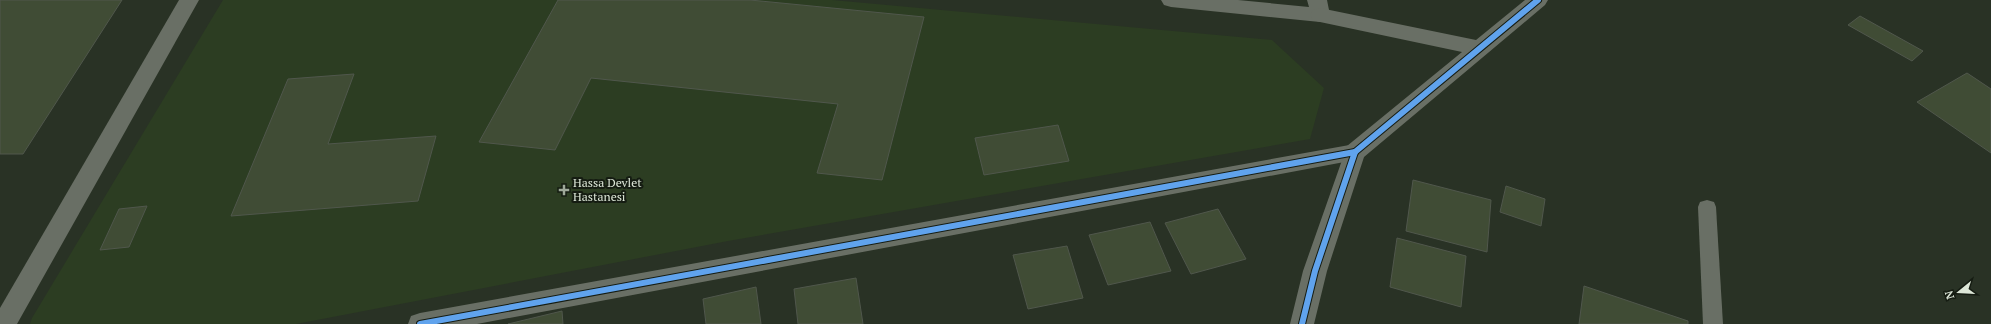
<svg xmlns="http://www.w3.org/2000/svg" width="1991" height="324" viewBox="0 0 1991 324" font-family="'PT Serif',serif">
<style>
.built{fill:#2c3d22}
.building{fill:#404c35;stroke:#50574c}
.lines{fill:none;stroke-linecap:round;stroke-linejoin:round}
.service{fill:#696f65;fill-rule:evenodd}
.minor{fill:#696f65;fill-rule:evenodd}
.tertiary{fill:#696f65;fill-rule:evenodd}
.cycleway-casing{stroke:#151c12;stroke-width:8}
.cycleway{stroke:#60a3ed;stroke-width:6}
.poi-dot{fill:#9ea899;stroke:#151c12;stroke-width:1.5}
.labels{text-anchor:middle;stroke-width:4;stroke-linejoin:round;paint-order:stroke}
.poi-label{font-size:12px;fill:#dde7d8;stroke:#151c12;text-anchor:start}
</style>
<rect width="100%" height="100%" fill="#293225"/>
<polygon class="built" points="223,0 832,0 1272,40 1324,88 1310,139 728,241 296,324 30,324 32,318"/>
<g class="building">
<polygon points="0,0 122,0 23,154 0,154"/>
<polygon points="558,0 750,0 924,17 882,180 817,173 838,104 591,78 555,150 479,142"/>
<polygon points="1860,16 1923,51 1912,61 1848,25"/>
<polygon points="1967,73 1991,89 1991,153 1917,102"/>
<polygon points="354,74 328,144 436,136 418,201 231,216 288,79"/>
<polygon points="1058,125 1069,161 984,175 975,138"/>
<polygon points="1413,180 1491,200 1487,252 1406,231"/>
<polygon points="1506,186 1545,199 1541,226 1500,212"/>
<polygon points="147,206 129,247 100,250 119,209"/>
<polygon points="1218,209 1246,259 1191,274 1165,223"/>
<polygon points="1150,222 1171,271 1108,285 1089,235"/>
<polygon points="1397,238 1466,256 1461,307 1390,287"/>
<polygon points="1067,246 1083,298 1028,309 1013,255"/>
<polygon points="856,278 863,324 798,324 794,289"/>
<polygon points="1584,286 1688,321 1688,324 1579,324"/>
<polygon points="756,287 761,324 706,324 703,299"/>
<polygon points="562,311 563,324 508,324"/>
</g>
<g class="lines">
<polygon class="service" points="1707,200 1714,202 1716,207 1723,324 1703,324 1698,207 1700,202"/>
<g class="minor">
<polygon points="179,0 199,0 17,324 0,324 0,308"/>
<polygon points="1161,0 1238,0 1309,7 1307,0 1327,0 1330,15 1327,20 1320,22 1171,7 1164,5"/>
<polygon points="1355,144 1363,146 1366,152 1363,158 1355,160 477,324 408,324 411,316 420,313"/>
</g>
<polygon class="tertiary" points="1525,0 1548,0 1545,5 1364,157 1327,271 1314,324 1290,324 1303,271 1347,146 1462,52 1320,22 1313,20 1310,15 1313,10 1320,8 1476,40"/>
<g class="cycleway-casing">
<g id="cycleway">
<polyline points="420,324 1355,152"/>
<polyline points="1302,324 1315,271 1355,152 1538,0"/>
</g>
</g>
<use href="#cycleway" class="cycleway"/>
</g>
<path class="poi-dot" d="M562 184h4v4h4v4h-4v4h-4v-4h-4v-4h4z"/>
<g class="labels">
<g class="poi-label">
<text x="573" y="187">Hassa Devlet<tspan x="573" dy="14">Hastanesi</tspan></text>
</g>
</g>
<g transform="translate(1959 292) rotate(252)" stroke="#151c12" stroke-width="3" paint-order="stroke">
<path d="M0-3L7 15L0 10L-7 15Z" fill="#dde7d8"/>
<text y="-6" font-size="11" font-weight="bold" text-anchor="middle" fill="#dde7d8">N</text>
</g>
</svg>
